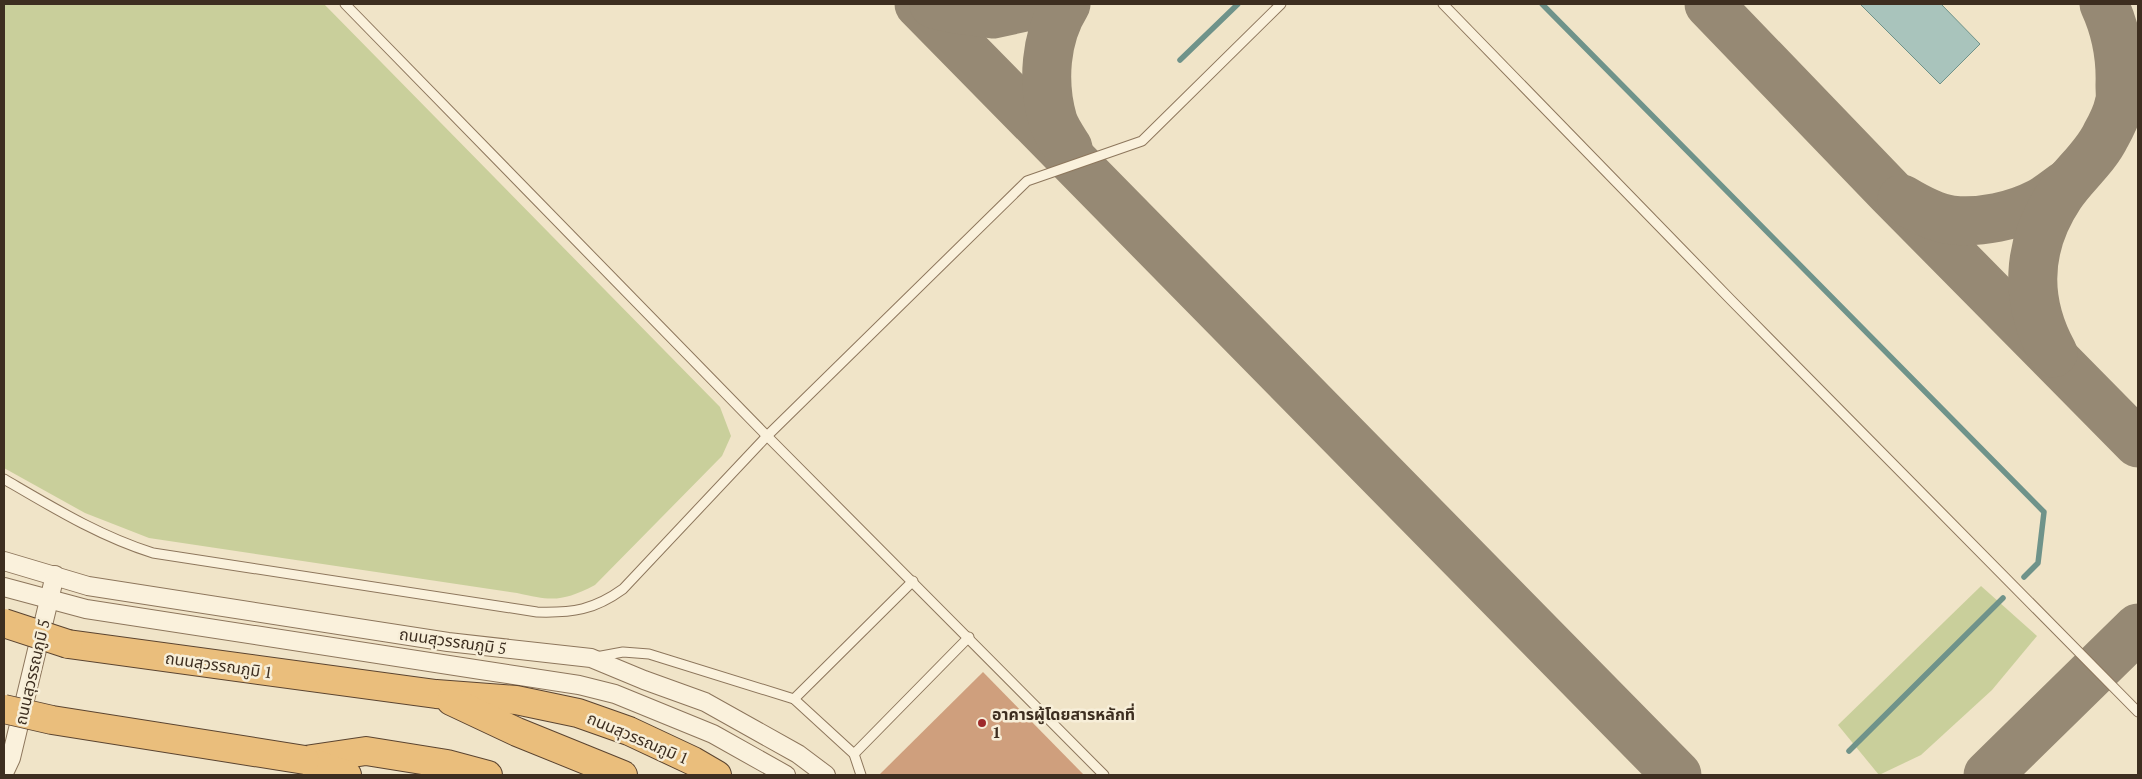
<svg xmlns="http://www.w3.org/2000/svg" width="2142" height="779" viewBox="0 0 2142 779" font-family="'PT Serif','Noto Sans Thai',serif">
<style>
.green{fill:#c9cf9b}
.water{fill:#a9c4bc;stroke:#6f938a}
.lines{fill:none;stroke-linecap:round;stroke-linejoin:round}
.stream{stroke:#6f938a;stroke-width:5.5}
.taxiway{stroke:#968974;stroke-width:49}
.building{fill:#cf9f7d}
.service-casing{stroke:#8d765c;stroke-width:11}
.minor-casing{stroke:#8d765c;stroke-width:20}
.trunk-casing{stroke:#5b4430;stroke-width:30}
.service{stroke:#faf1dc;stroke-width:9}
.minor{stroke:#faf1dc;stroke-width:18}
.trunk{stroke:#eabe7c;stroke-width:28}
.trunk-bridge-casing{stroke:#5b4430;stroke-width:30;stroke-linecap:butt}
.trunk-bridge{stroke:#eabe7c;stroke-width:28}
.poi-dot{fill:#9e2a2b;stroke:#f7eed8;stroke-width:2}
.labels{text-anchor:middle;stroke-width:5;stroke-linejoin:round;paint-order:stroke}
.street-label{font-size:16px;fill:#3d2e20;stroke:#f7eed8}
.poi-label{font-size:16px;font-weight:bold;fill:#3d2e20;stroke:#f7eed8;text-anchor:start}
</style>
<rect width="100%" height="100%" fill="#f0e4c8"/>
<g class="green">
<path d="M4,4h320l396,403 11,29 -9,20 -127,129c-33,17 -43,16 -78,8l-368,-55 -64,-25 -81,-45z"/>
<polygon points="1981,586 2037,636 1992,690 1921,755 1879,775 1838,725"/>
</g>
<polygon class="water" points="1860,4 1941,4 1980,44 1940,84"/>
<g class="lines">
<g class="stream">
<polyline points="1542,4 2044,512 2038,563 2024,577"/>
<polyline points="1180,60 1238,4"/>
<polyline points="1849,751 2003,598"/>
</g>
<g class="taxiway">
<polyline points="919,4 1677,775"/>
<polyline points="934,4 956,9 993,14 1039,4"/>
<path d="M1066,4c-21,33 -24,79 -13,117 3,9 10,19 15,27"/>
<polyline points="1709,4 1890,192 2138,443"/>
<path d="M1902,199c15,9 33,19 50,21 29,3 62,-4 87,-17 10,-5 19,-13 29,-20"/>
<path d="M2053,353c-29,-53 -27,-107 7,-158 13,-20 35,-37 46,-60 5,-9 11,-21 13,-31 2,-6 1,-13 1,-19 1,-29 -4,-55 -16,-81"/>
<polyline points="1988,775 2138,628"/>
</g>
</g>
<polygon class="building" points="983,672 1084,775 879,775"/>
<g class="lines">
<g class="service-casing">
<g id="service">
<polyline points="345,4 767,436 1104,775"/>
<polyline points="1443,4 1731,300 2138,712"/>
<path d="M4,479c48,28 95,57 149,74l384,59c36,1 57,-2 86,-23l144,-153 260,-255 115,-40 139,-137"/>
<polyline points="596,657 623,652 649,654 794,699 854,754 861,775"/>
<polyline points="794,699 913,581"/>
<polyline points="854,754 969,637"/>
</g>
</g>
<g class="minor-casing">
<g id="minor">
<polyline points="4,561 88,586 448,642 591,658 644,680 705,702 798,754 826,775"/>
<polyline points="4,587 86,609 481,670 579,685 615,694 713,734 786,775"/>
<polyline points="4,773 11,758 55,575"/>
</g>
</g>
<g class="trunk-casing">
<g id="trunk">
<polyline points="68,644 436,694 516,700 578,713 629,731 693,761 717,775"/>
<polyline points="451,701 517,732 623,775"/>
<polyline points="305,760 366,751 447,764 488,775"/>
<polyline points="308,761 347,775"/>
</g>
</g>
<use href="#service" class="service"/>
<use href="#minor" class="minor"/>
<use href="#trunk" class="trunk"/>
<g class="trunk-bridge-casing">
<g id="trunk-bridge">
<polyline points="4,623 68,644"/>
<polyline points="4,709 52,720 305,760"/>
</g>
</g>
<use href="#trunk-bridge" class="trunk-bridge"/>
</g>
<circle class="poi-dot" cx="982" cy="723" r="5"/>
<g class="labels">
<g class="street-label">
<text transform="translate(453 641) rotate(8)" y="6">ถนนสุวรรณภูมิ 5</text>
<text transform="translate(219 665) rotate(8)" y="6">ถนนสุวรรณภูมิ 1</text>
<text transform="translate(32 672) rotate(-77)" y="6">ถนนสุวรรณภูมิ 5</text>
<text transform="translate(638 738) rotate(23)" y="6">ถนนสุวรรณภูมิ 1</text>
</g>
<g class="poi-label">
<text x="992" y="720">อาคารผู้โดยสารหลักที่<tspan x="992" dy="18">1</tspan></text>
</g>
</g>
<rect width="2142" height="779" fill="none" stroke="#3d2e20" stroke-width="10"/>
</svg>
